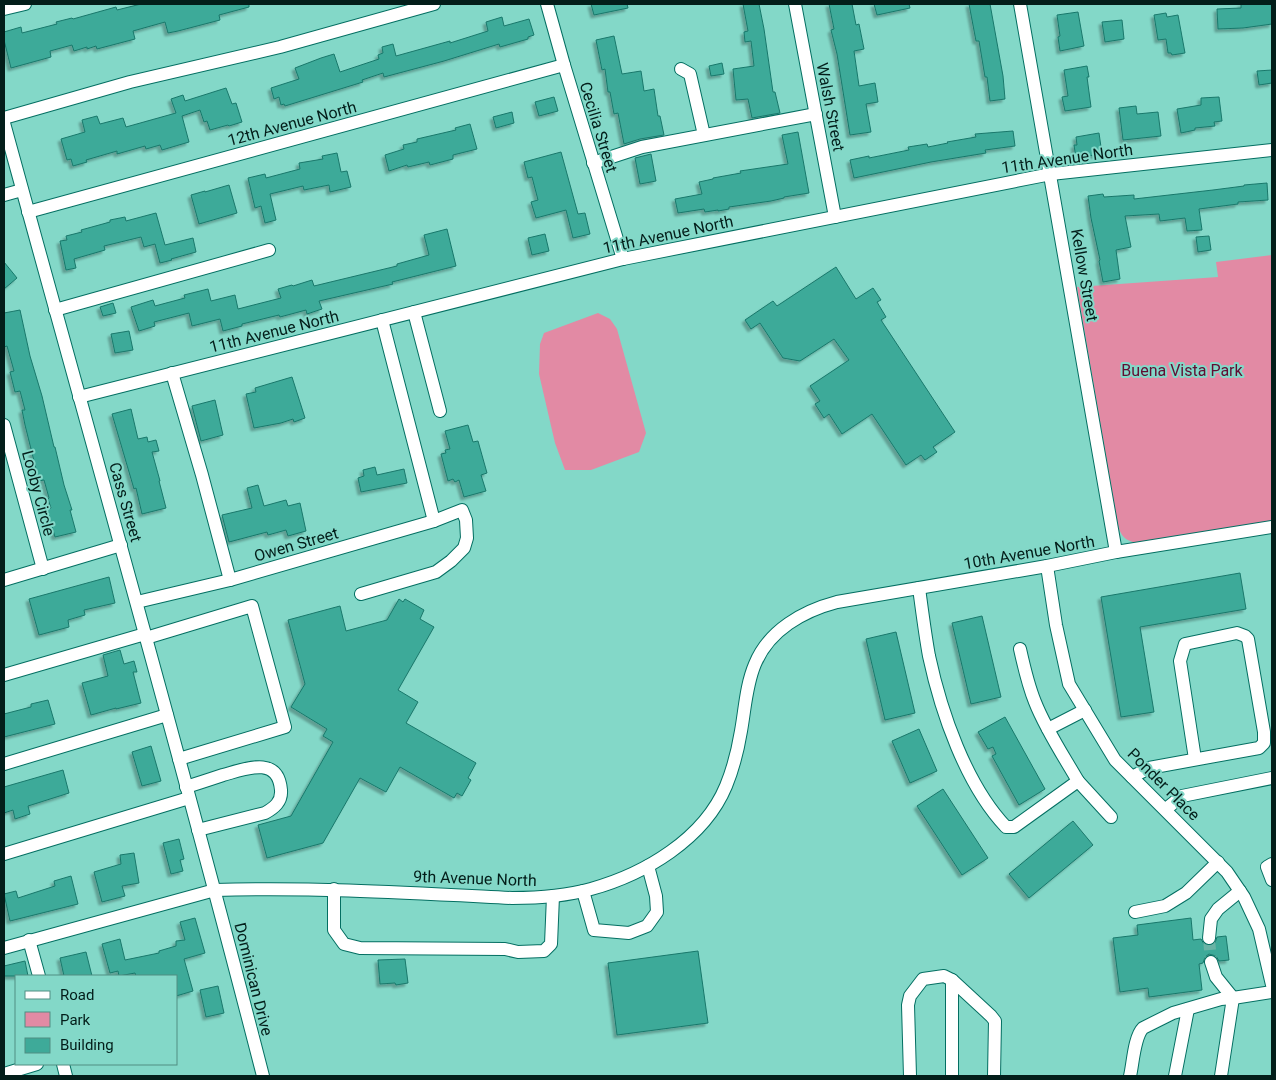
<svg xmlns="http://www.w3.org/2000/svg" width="1276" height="1080" viewBox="0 0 1276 1080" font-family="Roboto,sans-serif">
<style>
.green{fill:#e28aa4}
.building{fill:#3eaa99;stroke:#19786b;filter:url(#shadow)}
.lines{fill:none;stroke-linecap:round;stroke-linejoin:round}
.minor-tunnel{stroke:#69b3a5;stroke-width:12;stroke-dasharray:12 6;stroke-linecap:butt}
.minor-casing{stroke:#046f62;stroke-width:14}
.minor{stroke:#fff;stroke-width:12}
.labels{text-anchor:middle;stroke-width:4;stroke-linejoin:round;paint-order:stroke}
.street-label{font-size:16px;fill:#031e1a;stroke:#83d8c8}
.park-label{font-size:16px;fill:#610d32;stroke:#83d8c8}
</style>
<defs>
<filter id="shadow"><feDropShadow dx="-3" dy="3" stdDeviation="1" flood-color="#0004"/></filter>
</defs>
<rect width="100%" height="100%" fill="#83d8c8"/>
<g class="green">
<path d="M1272,255v267l-135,21c-17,-3 -18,-13 -21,-28l-39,-228 141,-10 -2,-15z"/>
<polygon points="598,313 610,319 617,329 646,433 639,452 591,470 565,470 555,443 539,374 540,344 544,333"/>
</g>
<g class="building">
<polygon points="141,4 249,4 249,7 219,15 220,20 178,31 168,33 165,22 133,31 135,39 97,49 96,46 87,49 87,47 74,51 72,45 50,51 51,57 11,68 4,40 4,32 21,27 22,33 57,24 56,22 72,18 73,19 116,7 117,10"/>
<polygon points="591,4 627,4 628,8 594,15"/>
<polygon points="743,4 759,4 764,29 773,92 775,92 780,113 752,118 748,99 736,100 733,69 754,66 751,41 745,42 744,32 748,31"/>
<polygon points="829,4 852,4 856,25 859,24 864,49 854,51 859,86 875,83 878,102 866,104 871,132 850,135 837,54 831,30 834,29"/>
<polygon points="874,4 909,4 910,8 877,15"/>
<polygon points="969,4 990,4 1003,76 1005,99 990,101 987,77 985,77 979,41 976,41"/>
<polygon points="1241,4 1272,4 1272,24 1243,28 1218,29 1217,9 1241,8"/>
<polygon points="1078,12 1084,46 1060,51 1058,37 1060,36 1057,15"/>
<polygon points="1166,13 1167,17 1178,15 1185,53 1172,55 1171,53 1168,53 1166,39 1158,40 1154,15"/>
<polygon points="502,17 504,26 529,19 534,35 528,37 528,39 500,47 499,44 444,61 384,77 383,73 362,80 363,82 285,106 284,104 281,105 279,97 274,99 271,88 299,79 295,68 321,58 334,54 340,72 379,59 378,55 383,53 382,47 393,44 396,56 450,41 450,43 488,31 486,22"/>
<polygon points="1122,20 1124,39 1105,42 1102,22"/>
<polygon points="614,36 622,74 641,71 644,91 654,89 658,116 660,116 664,135 640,139 624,144 618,113 614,114 610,92 608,92 605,69 602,70 596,40"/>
<polygon points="722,63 724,74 711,76 709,66"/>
<polygon points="1087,66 1089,77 1087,77 1091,107 1065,111 1062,97 1068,96 1064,70"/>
<polygon points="1272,70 1272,83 1259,85 1257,71"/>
<polygon points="226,88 232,104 236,103 242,122 229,126 228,125 210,130 207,121 204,122 200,110 182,116 189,142 162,150 160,145 146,149 145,146 117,154 117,151 86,160 87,162 73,166 71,159 67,160 61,139 85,132 82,120 97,116 100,124 123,118 126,127 176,113 171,99 183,95 185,101"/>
<polygon points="554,97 558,111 539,116 535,102"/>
<polygon points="1219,97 1222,121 1214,122 1215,126 1195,128 1195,130 1181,133 1177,109 1201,105 1201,98"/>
<polygon points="1136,106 1137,114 1158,112 1161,136 1123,140 1119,108"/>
<polygon points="512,112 514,123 496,128 493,117"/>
<polygon points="470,124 477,149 453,155 453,159 430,165 429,162 408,167 407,165 389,171 385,155 404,149 403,145 417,142 417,139 456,130 455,128"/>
<polygon points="1013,131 1015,146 985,150 986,153 931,162 854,178 850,160 869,156 869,158 909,150 908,147 927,144 928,147 948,143 947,142 976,137 975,134"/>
<polygon points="798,132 809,193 784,197 784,198 771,201 729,207 729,209 718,211 718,210 705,212 704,209 678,213 675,199 702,194 699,182 713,179 713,178 741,173 740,171 788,164 782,135"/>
<polygon points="1099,133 1102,154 1076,158 1074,145 1077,145 1076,137"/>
<polygon points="561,152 578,214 585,213 590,234 573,238 566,210 536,218 531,202 538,200 532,177 528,178 524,162"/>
<polygon points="337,153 341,172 347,171 351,187 330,192 329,185 304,190 303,186 270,194 276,220 265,223 261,206 255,208 248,178 265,174 266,178 300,169 299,163 323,159 322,156"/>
<polygon points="651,154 656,181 640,184 635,158"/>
<polygon points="1267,183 1268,200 1238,202 1238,204 1199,209 1202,230 1187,231 1185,218 1160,221 1159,214 1125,216 1131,247 1116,250 1120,279 1103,282 1099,261 1100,260 1091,218 1088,196 1103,194 1104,197 1134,195 1134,199 1213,190 1244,186 1244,185"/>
<polygon points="229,185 237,213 199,224 191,195 205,191 205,192"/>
<polygon points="156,213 165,245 193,238 196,252 171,259 172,260 160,263 155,244 144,247 141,237 104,246 105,250 74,259 76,268 66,270 60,241 67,240 66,236 82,232 81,230 110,222 110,220 125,217 126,221"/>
<polygon points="447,229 456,266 392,282 393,284 319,301 322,309 307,314 306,310 280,317 279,315 242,324 242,326 223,331 220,319 192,326 189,313 154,322 155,326 139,331 131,307 153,300 155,306 185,298 184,295 208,289 211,301 235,295 238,309 281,298 278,289 292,285 293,286 312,280 314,286 397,266 397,264 429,255 424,235"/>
<polygon points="545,234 549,251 532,255 528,238"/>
<polygon points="1209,236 1211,250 1198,252 1196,237"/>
<polygon points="4,262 17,278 4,289"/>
<polygon points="836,267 856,299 873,288 881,300 877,302 886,317 881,320 955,432 933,447 937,452 925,460 921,455 906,465 872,414 842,434 829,414 824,418 815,404 820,401 810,386 849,360 834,339 800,361 783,358 760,323 751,329 745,320 773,301 777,306"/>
<polygon points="113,303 116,313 103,316 100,307"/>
<polygon points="20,310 30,356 42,396 54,447 55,447 64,485 72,510 70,510 76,532 55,537 47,509 51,508 48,499 49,498 44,480 39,481 25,425 22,410 25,410 20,391 15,392 10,372 14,371 7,346 4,347 4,313"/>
<polygon points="129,331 133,350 115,353 111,334"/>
<polygon points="292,377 305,418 294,422 293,419 281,423 254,428 246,394 256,392 255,388"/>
<polygon points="215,400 223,435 201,441 192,406"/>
<polygon points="131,409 138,439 147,437 148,442 156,440 159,451 152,452 160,481 159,481 166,508 142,514 136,488 134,489 112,414"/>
<polygon points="468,425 473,442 478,441 487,473 481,475 486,491 464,497 459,480 455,482 453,479 448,481 441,454 446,453 445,450 450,449 445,431"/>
<polygon points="375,467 377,475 404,469 407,483 361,492 358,478 364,476 363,470"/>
<polygon points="258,485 264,506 286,500 288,506 300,503 306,531 288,536 286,530 268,535 267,532 229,542 222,515 252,508 247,488"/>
<polygon points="1240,573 1246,609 1140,627 1154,712 1121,717 1101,597"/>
<polygon points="109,577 115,603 84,610 85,615 68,620 69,627 39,635 29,599"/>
<polygon points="399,599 403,602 405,599 424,610 420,619 434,627 398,690 418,702 406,723 476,763 468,778 471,780 462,796 457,793 454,798 400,767 386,792 360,778 323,843 267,858 258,825 291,816 333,742 323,736 327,729 291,707 305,684 288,620 340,606 346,631 387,620"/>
<polygon points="982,616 1001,697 971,704 952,623"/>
<polygon points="896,632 915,713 885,720 866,639"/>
<polygon points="120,650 124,664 134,661 137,672 133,672 141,703 116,709 116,708 91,715 82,683 108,676 103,655"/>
<polygon points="48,700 55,724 4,737 4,714 31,707 31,704"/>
<polygon points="1005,717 1045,789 1019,805 992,756 996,754 993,747 988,749 978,732"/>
<polygon points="919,729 937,771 910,783 892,741"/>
<polygon points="151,746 161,781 142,786 132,752"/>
<polygon points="63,770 69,793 28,806 30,814 15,819 13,810 4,813 4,787"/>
<polygon points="943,789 988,858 962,875 917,806"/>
<polygon points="1073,821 1093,845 1029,898 1009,874"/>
<polygon points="179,839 184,859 180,860 183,871 171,874 163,843"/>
<polygon points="134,853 139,883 122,886 125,896 102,902 94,872 121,864 120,855"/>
<polygon points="71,876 78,904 10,921 4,894 16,891 18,898 55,886 54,881"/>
<polygon points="195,918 205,953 184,959 193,991 176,996 176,976 136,976 135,973 119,976 118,971 110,973 102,944 120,939 125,960 159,953 159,951 176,946 176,941 185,940 180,922"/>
<polygon points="1191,918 1193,940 1201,939 1204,944 1209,946 1215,943 1217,937 1226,936 1229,960 1219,961 1216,956 1209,954 1205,957 1203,963 1199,964 1202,990 1149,997 1148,988 1120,992 1113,938 1138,935 1137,925"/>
<polygon points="698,951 708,1023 617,1035 608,963"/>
<polygon points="86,952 92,976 64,976 60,958"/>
<polygon points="405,959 408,983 396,985 395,983 380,984 378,960"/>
<polygon points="25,961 28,976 4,976 4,966"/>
<polygon points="218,986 224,1013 206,1017 200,990"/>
</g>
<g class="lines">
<polyline class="minor-tunnel" points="1209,938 1211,962"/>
<g class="minor-casing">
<g id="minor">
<polyline points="547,4 564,65 623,259"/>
<polyline points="795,4 835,217"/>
<path d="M1020,4c33,182 64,365 96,548"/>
<polyline points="4,9 25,4"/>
<polyline points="681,69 690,74 704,135"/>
<polyline points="4,118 130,82 280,47 434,4"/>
<path d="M4,123c87,318 177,634 259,953"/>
<polyline points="593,163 642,147 816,114"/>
<polyline points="4,195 22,190"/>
<polyline points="28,212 564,65"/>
<polyline points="55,310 269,250"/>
<polyline points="414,312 440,411"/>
<polyline points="382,320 434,521"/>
<polyline points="172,373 202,475 230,580"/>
<polyline points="79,397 623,259 1051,174 1272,150"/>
<polyline points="4,425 43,569"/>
<polyline points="1047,566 1056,625 1069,684 1115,760 1227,872 1244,897 1259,929 1272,985"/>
<polyline points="4,580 121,545"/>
<path d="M919,588c3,22 6,46 10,68 12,56 37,129 77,171h8l64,-46 33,36"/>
<polyline points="137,602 230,580 434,521 462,510 466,520 467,538 464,548 451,561 436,572 361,594"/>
<polyline points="146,638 252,606 285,727 179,759"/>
<path d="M1020,649c4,18 8,36 15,53 11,28 28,53 43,79"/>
<polyline points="4,675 145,634"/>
<polyline points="1048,729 1085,710"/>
<polyline points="4,764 167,715"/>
<polyline points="1132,777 1149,768 1259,748 1264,743 1264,732 1248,639 1245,636 1237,633 1185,644 1180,661 1195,759"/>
<path d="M186,787c13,-4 25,-8 37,-12 22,-6 55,-20 58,15 1,12 -7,18 -16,23l-67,17"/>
<polyline points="1166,809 1182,796 1272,778"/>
<polyline points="4,854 189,798"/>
<polyline points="1272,864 1267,867 1272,880"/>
<polyline points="334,889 334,930 344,944 360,948 505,949 518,952 544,951 551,944 553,896"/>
<polyline points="583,891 594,930 629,933 647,926 657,912 656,896 648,866"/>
<polyline points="1135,912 1165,906 1186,893 1218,862"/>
<polyline points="1209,938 1211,919 1218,909 1240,891"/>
<polyline points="29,940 39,976"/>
<path d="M4,948l211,-58c99,-3 198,3 297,8 27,0 54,-2 79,-9 54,-15 113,-50 135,-103 7,-17 12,-37 15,-55 4,-22 5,-46 14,-67 14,-34 48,-53 82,-62l210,-36 69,-14 156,-25"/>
<polyline points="1211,962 1216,977 1233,998 1221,1076"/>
<polyline points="952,980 952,1076"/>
<polyline points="63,1064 66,1076"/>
<polyline points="4,1074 37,1064"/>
<polyline points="910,1076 908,1005 910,996 923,979 944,976 952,980 991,1016 995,1021 994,1076"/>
<path d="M1130,1076c3,-12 4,-39 13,-48l30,-15 48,-14 12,-1 39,-6"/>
<polyline points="1175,1076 1188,1009"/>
</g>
</g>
<use href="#minor" class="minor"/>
</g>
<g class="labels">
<g class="street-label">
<text transform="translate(831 107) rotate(79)" y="6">Walsh Street</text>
<text transform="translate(292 123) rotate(-15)" y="6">12th Avenue North</text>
<text transform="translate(599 127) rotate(73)" y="6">Cecilia Street</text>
<text transform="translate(1067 158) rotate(-8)" y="6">11th Avenue North</text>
<text transform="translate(668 234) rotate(-12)" y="6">11th Avenue North</text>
<text transform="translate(1085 275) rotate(80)" y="6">Kellow Street</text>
<text transform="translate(274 331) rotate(-14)" y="6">11th Avenue North</text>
<text transform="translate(39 493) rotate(75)" y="6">Looby Circle</text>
<text transform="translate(126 502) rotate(74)" y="6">Cass Street</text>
<text transform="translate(296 544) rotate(-16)" y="6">Owen Street</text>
<text transform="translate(1029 552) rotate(-10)" y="6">10th Avenue North</text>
<text transform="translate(1164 784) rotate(45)" y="6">Ponder Place</text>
<text transform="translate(475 878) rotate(2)" y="6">9th Avenue North</text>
<text transform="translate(254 979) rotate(76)" y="6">Dominican Drive</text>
</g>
<g class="park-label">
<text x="1182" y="376">Buena Vista Park</text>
</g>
</g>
<rect width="1276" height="1080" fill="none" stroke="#031e1a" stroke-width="10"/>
<rect x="15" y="975" width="162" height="90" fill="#83d8c8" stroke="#508e82"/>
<rect x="25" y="991" width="25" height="8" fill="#ffffff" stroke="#508e82"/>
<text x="60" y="1000" font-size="15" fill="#031e1a">Road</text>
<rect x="25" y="1012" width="25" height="15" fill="#e28aa4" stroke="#508e82"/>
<text x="60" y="1025" font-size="15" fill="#031e1a">Park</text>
<rect x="25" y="1038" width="25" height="15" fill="#3eaa99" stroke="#508e82"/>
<text x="60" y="1050" font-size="15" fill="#031e1a">Building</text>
</svg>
